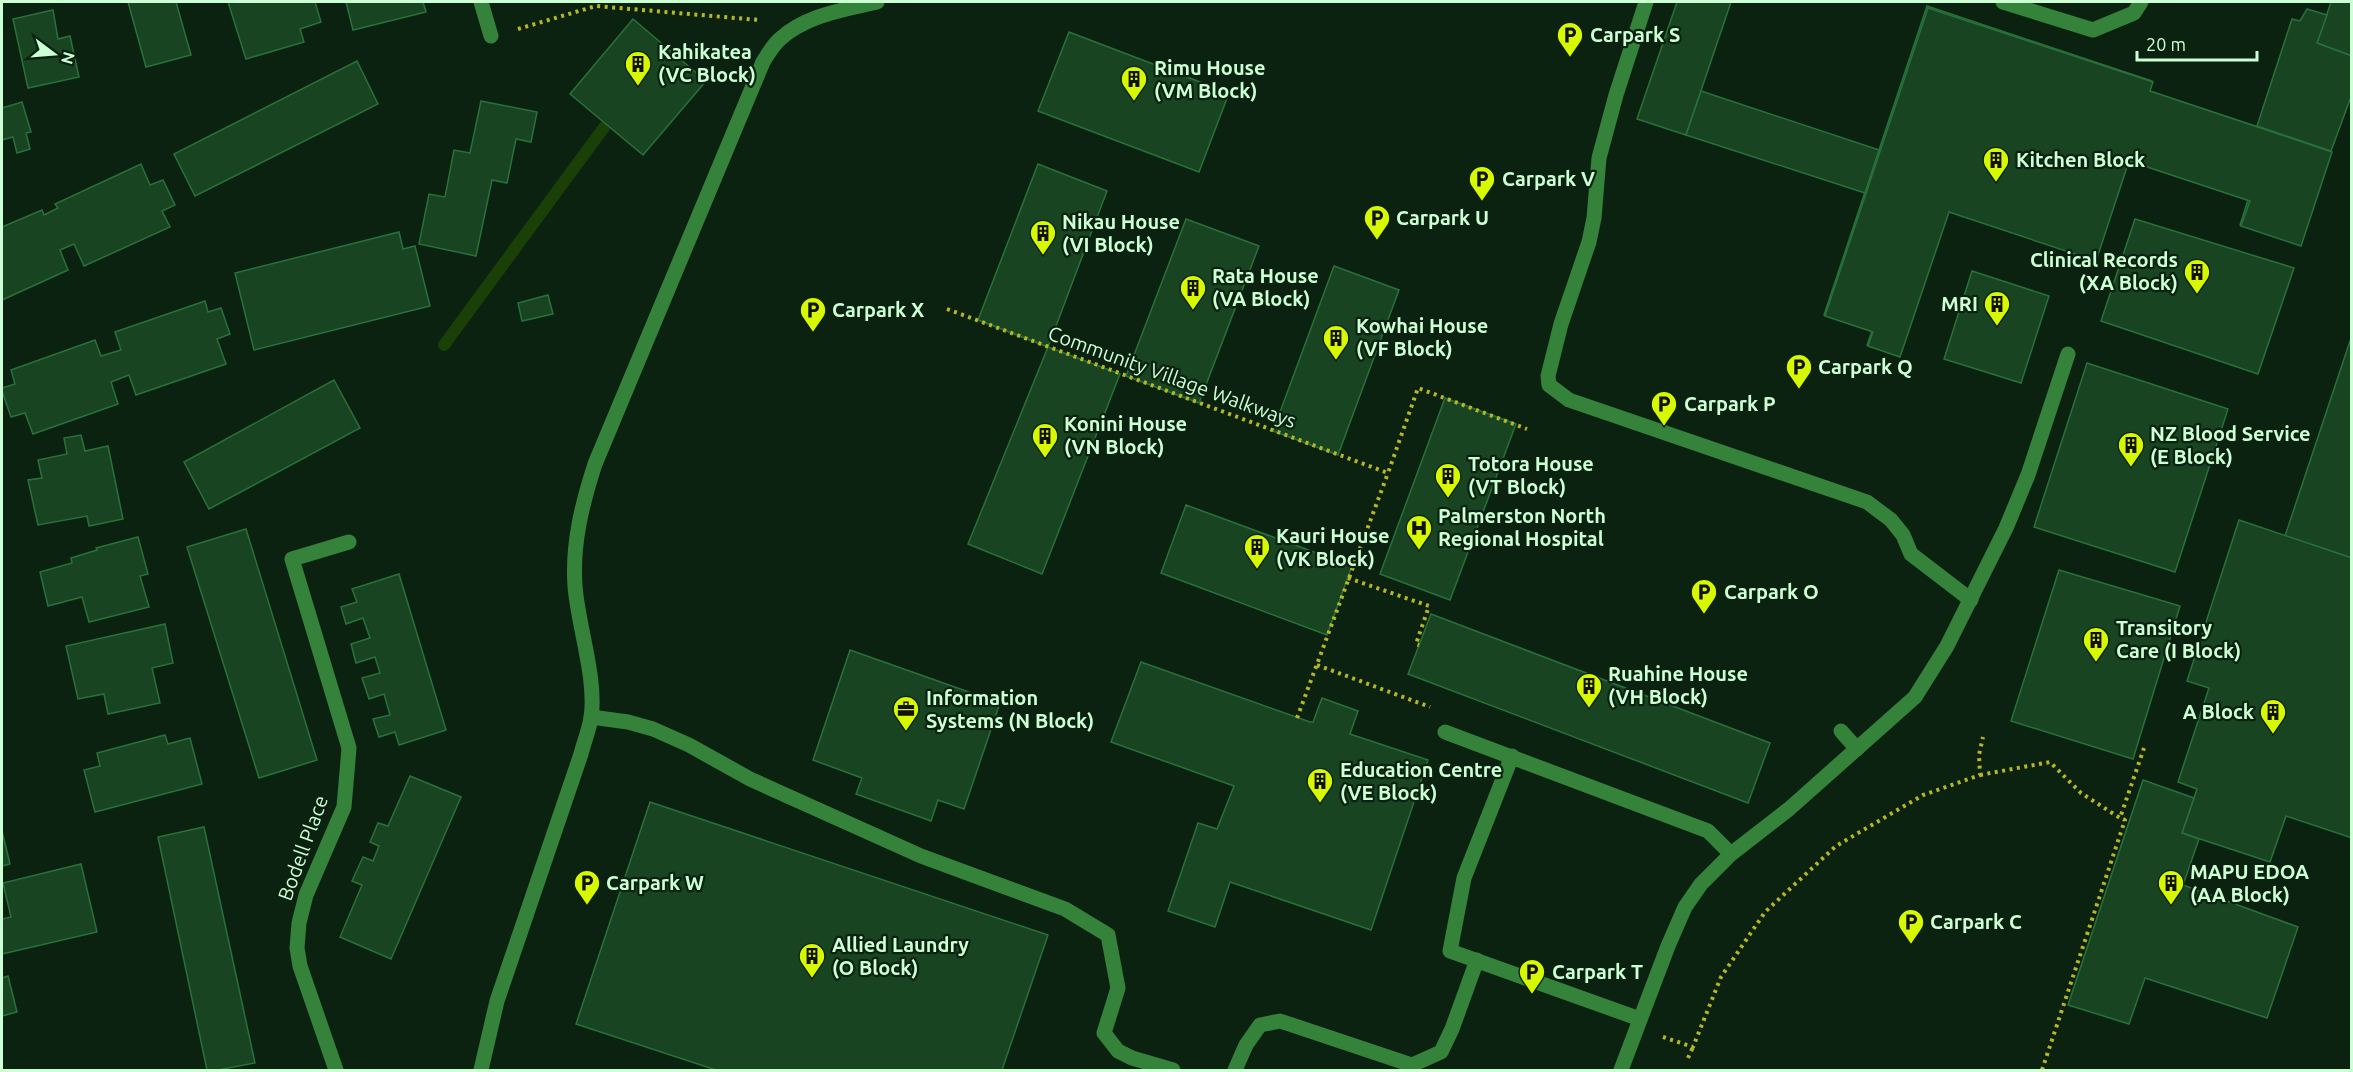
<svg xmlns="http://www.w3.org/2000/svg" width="2353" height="1072" viewBox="0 0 2353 1072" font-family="Ubuntu,sans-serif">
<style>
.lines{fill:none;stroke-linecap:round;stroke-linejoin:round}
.stream{stroke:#1a4007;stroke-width:12}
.building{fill:#184422;stroke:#28713a;stroke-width:1.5}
.path{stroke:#b8b528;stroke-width:4;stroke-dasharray:3 4.5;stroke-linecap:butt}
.minor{stroke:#35833b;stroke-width:15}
.labels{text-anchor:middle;stroke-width:4.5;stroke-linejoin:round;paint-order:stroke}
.poi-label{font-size:20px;font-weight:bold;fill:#cdffd5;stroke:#0c2211;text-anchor:start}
.street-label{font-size:20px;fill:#cdffd5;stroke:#0c2211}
</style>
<rect width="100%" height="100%" fill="#0c2211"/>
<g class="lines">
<polyline class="stream" points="444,345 605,126"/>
</g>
<g class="building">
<polygon points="128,2 176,2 191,55 146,67"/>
<polygon points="228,2 315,2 321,22 300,29 304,42 246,59"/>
<polygon points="346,2 423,2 426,12 353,30"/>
<polygon points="1677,2 1731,2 1686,135 1637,119"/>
<polygon points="2331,2 2352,2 2352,56 2317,43"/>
<polygon points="1927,6 2152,81 2149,91 2331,151 2300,245 2240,225 2248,200 2128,160 2095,260 1948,211 1899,356 1867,345 1872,331 1824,315"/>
<polygon points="1928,8 2153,82 2150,91 2332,152 2301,246 2241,226 2250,201 2129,161 2096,261 1949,212 1900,357 1868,346 1873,332 1825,316"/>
<polygon points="2307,9 2327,15 2317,43 2352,56 2352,94 2331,151 2257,126 2292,19 2300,21"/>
<polygon points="53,10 58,39 70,36 79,77 28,88 13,19"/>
<polygon points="633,19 706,81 643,155 570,94"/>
<polygon points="1069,32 1229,93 1199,172 1038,111"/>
<polygon points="357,61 378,104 195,196 174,154"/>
<polygon points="1701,91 1879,150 1865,193 1686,135"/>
<polygon points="481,101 537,112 531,142 516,139 507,183 492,180 476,256 419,244 429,194 445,197 454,150 470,153"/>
<polygon points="22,102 31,132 26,133 30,149 17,153 13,137 2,140 2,108"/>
<polygon points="141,164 150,185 163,180 175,205 162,211 170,227 84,266 74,244 60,250 68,270 2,300 2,227 42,210 44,215 58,208 55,204"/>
<polygon points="1038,164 1107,191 1048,347 978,320"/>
<polygon points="1186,219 1259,246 1199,403 1126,376"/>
<polygon points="2135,219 2294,268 2258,374 2101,321"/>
<polygon points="399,232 403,249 415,246 430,306 254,350 235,273"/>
<polygon points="1334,266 1399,290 1338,455 1273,431"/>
<polygon points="1972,271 2049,296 2021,383 1944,359"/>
<polygon points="548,295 553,314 522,321 518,303"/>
<polygon points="205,301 208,312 221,308 230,334 217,339 226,364 136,395 129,375 111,382 118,404 33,434 25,413 11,417 2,391 2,388 15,384 11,370 95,340 101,356 121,350 115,332"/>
<polygon points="2352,335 2352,558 2285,536"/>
<polygon points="1048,347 1120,374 1042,574 968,544"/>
<polygon points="2087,363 2228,409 2175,572 2034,527"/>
<polygon points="334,380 360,428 209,509 184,462"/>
<polygon points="1445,398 1516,424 1450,600 1380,574"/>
<polygon points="81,435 85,451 108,446 123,519 89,526 87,516 38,525 28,480 42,478 38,460 67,454 64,438"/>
<polygon points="1186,505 1352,566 1327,635 1161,573"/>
<polygon points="2239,520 2352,558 2352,838 2286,816 2270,862 2182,833 2197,789 2178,782 2209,688 2187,681"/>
<polygon points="246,529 317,760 259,778 187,547"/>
<polygon points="138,537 148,574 140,576 149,607 89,622 82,597 48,606 40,572 72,563 71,558 97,550 96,548"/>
<polygon points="2059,570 2180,606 2133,759 2011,721"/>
<polygon points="399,574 446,730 399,745 395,732 379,737 373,719 390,715 384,694 369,699 362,678 380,673 375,657 356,663 351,644 370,638 363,618 346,624 341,607 357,602 352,589"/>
<polygon points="1431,614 1770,743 1748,803 1408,674"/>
<polygon points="165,624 173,663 152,668 160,703 108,714 104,694 78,699 66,646"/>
<polygon points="850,650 1000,703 964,809 938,800 931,821 856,794 862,778 813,760"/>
<polygon points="1141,662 1310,722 1313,722 1322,698 1358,711 1350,734 1428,760 1371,930 1230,882 1215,927 1168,911 1198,823 1217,829 1234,786 1111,742"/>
<polygon points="165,735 168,744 190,738 202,784 95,812 84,770 100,766 97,753"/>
<polygon points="410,776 461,797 391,959 340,937 362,885 352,881 363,857 373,861 379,846 370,842 378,823 388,826"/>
<polygon points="2143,780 2194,798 2182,833 2199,839 2183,885 2298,927 2267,1018 2145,978 2129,1024 2068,1005"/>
<polygon points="650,802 1048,935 1002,1070 716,1070 576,1024"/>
<polygon points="204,827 255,1063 218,1070 207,1070 158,837"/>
<polygon points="2,831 10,864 2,866"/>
<polygon points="81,864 97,932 2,954 2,919 11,917 3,883"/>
<polygon points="8,976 17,1012 2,1016 2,978"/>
</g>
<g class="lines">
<g class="path">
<polyline points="518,29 596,6 759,20"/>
<polyline points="947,309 1388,473 1418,388 1527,429"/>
<polyline points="1348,578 1429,606 1416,644 1419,645"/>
<polyline points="1317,665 1430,707"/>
<polyline points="1297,718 1388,473"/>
<polyline points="1980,775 2050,762 2081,793 2120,818 2144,748"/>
<polyline points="1663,1037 1693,1047 1721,977 1765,912 1836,846 1923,795 1980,775 1979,755 1983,737"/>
<polyline points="1688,1058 1693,1047"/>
<polyline points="2042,1070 2125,820 2120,818"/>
</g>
<g class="minor">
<polyline points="481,2 491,36"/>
<polyline points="1646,2 1616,95 1599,158 1594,218 1589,242 1561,324 1548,376 1549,385 1569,400 1867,502 1891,520 1903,535 1911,554 1971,600"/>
<polyline points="2003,2 2093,30 2134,13 2141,2"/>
<polyline points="591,717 628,722 653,729 689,745 750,779 921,856 1065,909 1108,935 1118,988 1104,1033 1118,1051 1132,1058 1173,1070"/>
<polyline points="1841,731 1857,749"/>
<polyline points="1445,732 1708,831 1731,854"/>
<polyline points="1512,756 1464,878 1450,951 1640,1019"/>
<polyline points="336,1070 300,966 297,948 299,923 306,895 344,807 349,748 292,559 349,542"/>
<path d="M481,1070l16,-69 84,-247c3,-12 8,-24 10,-36 6,-39 -13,-92 -16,-132 -3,-42 7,-82 20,-122l168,-402c5,-8 10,-17 17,-23 26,-24 64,-29 97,-37"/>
<polyline points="1235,1070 1246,1045 1260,1025 1280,1021 1412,1065 1441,1052 1452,1029 1477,960"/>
<polyline points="1621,1070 1668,946 1685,907 1701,884 1731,854 1789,809 1915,697 1947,646 2006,528 2028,475 2068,354"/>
</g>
</g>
<defs>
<g id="parking-pin" transform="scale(1.35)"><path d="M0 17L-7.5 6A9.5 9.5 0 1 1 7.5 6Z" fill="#d6f800" stroke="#0c2211"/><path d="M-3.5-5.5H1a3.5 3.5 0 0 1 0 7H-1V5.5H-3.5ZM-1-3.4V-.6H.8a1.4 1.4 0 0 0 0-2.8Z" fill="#111"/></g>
<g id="building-pin" transform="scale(1.35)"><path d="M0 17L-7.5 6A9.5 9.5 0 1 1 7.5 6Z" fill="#d6f800" stroke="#0c2211"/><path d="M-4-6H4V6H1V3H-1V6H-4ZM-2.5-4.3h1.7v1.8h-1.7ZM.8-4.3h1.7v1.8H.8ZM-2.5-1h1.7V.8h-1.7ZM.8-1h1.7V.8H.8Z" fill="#111"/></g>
<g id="hospital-pin" transform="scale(1.35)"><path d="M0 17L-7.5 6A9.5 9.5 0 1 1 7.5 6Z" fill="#d6f800" stroke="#0c2211"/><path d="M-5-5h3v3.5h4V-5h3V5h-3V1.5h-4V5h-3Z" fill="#111"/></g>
<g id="office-pin" transform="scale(1.35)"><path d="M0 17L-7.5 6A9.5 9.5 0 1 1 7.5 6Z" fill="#d6f800" stroke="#0c2211"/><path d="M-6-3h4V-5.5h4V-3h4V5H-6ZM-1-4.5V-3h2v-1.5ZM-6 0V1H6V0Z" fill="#111"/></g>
</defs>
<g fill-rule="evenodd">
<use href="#parking-pin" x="1570" y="35"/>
<use href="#building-pin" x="638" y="64"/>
<use href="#building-pin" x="1134" y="79"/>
<use href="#building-pin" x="1996" y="160"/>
<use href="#parking-pin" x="1482" y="179"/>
<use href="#parking-pin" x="1377" y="218"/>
<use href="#building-pin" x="1043" y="233"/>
<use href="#building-pin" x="2197" y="272"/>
<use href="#building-pin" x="1193" y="288"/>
<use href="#building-pin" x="1997" y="304"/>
<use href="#parking-pin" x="813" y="310"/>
<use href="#building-pin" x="1336" y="338"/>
<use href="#parking-pin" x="1799" y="367"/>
<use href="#parking-pin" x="1664" y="404"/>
<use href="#building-pin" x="1045" y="436"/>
<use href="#building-pin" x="2131" y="445"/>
<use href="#building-pin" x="1448" y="476"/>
<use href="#hospital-pin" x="1419" y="528"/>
<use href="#building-pin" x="1257" y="547"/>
<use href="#parking-pin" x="1704" y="592"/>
<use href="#building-pin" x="2096" y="640"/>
<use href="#building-pin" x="1589" y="686"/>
<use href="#office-pin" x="906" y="709"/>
<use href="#building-pin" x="2273" y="712"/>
<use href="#building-pin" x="1320" y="781"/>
<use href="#parking-pin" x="587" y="883"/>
<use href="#building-pin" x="2171" y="883"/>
<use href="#parking-pin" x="1911" y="922"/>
<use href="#building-pin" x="812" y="956"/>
<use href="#parking-pin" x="1532" y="972"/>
</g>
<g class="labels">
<g class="poi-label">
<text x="1590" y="42">Carpark S</text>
<text x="658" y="59">Kahikatea<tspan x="658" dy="23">(VC Block)</tspan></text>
<text x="1154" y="75">Rimu House<tspan x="1154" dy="23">(VM Block)</tspan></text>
<text x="2016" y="167">Kitchen Block</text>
<text x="1502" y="186">Carpark V</text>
<text x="1396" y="225">Carpark U</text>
<text x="1062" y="229">Nikau House<tspan x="1062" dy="23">(VI Block)</tspan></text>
<text x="2178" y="267" text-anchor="end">Clinical Records<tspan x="2178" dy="23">(XA Block)</tspan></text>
<text x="1212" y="283">Rata House<tspan x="1212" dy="23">(VA Block)</tspan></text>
<text x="1978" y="311" text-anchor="end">MRI</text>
<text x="832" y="317">Carpark X</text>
<text x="1356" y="333">Kowhai House<tspan x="1356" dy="23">(VF Block)</tspan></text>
<text x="1818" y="374">Carpark Q</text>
<text x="1684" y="411">Carpark P</text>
<text x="1064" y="431">Konini House<tspan x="1064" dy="23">(VN Block)</tspan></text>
<text x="2150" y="441">NZ Blood Service<tspan x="2150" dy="23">(E Block)</tspan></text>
<text x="1468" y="471">Totora House<tspan x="1468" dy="23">(VT Block)</tspan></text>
<text x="1438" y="523">Palmerston North<tspan x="1438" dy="23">Regional Hospital</tspan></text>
<text x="1276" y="543">Kauri House<tspan x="1276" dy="23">(VK Block)</tspan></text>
<text x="1724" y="599">Carpark O</text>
<text x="2116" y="635">Transitory<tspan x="2116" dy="23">Care (I Block)</tspan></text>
<text x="1608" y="681">Ruahine House<tspan x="1608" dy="23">(VH Block)</tspan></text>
<text x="926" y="705">Information<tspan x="926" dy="23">Systems (N Block)</tspan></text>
<text x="2254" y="719" text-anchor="end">A Block</text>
<text x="1340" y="777">Education Centre<tspan x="1340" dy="23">(VE Block)</tspan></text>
<text x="2190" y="879">MAPU EDOA<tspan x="2190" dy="23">(AA Block)</tspan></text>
<text x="606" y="890">Carpark W</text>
<text x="1930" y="929">Carpark C</text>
<text x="832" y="952">Allied Laundry<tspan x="832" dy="23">(O Block)</tspan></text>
<text x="1552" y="979">Carpark T</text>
</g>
<g class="street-label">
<text transform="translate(1172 377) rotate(20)" y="7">Community Village Walkways</text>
<text transform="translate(303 848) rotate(-70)" y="7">Bodell Place</text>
</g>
</g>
<rect width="2353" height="1072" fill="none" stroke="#cdffd5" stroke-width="6"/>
<g transform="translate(54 54) rotate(106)" stroke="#0c2211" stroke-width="4.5" paint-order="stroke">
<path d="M0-4.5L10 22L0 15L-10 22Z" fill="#cdffd5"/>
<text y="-9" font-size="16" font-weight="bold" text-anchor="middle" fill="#cdffd5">N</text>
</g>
<path d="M2137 51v9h120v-9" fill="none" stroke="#cdffd5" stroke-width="3"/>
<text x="2146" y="51" font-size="18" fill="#cdffd5" stroke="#0c2211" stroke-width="4.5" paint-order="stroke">20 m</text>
</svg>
